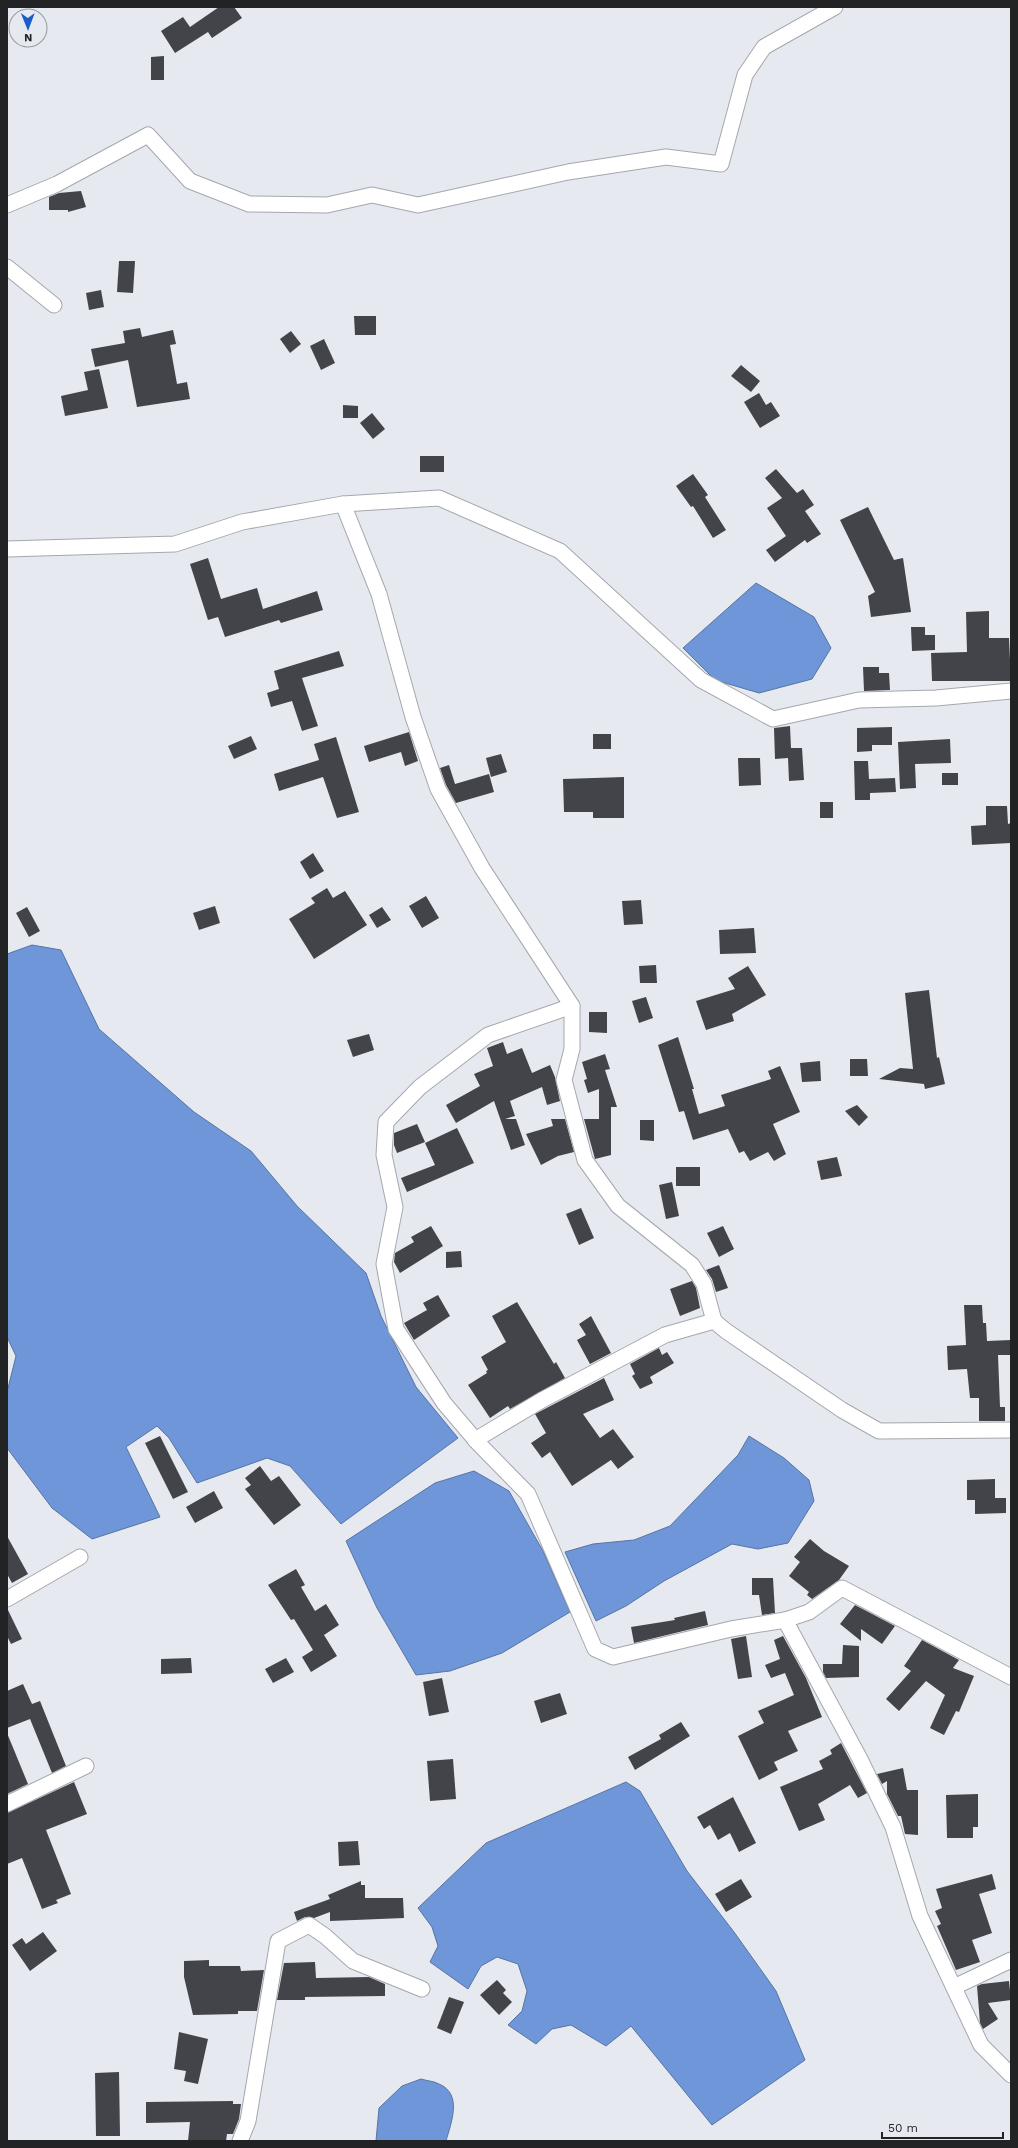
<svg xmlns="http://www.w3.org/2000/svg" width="1018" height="2148" viewBox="0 0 1018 2148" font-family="'Work Sans',sans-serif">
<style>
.water{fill:#6e96d8;stroke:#5774a2}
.building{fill:#424449}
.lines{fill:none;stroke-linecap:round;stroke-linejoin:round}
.street-casing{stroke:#a4a8ad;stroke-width:17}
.street{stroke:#fff;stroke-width:15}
</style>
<rect width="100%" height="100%" fill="#e6eaf0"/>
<g class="water">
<polygon points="756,583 814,617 831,648 812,679 759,693 715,680 683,648"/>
<polygon points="32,945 61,950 99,1029 194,1112 251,1151 297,1206 366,1273 381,1316 416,1387 458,1438 341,1524 290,1466 267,1458 197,1483 169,1438 157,1426 126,1447 160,1517 92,1539 52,1508 7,1448 7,1392 16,1356 7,1337 7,954"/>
<polygon points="749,1436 784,1458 809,1480 814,1501 788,1543 758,1549 732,1544 664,1581 626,1606 596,1621 565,1552 593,1544 634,1540 670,1526 738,1455"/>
<polygon points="474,1471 509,1491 543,1551 570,1612 502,1653 450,1671 416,1675 377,1608 346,1541 435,1483"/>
<polygon points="626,1782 640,1791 687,1871 734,1932 776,1991 805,2060 712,2125 631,2026 606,2046 571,2025 552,2029 536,2044 508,2025 522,2011 527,1991 518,1964 497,1957 481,1966 468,1989 430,1962 438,1946 432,1927 418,1908 486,1843"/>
<path d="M421,2079c6,2 13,2 18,5 24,10 12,39 7,57h-70l3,-33 23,-22z"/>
</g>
<g class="building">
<polygon points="219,7 234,7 242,18 212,38 208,32 175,53 161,31 183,17 190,27"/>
<polygon points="164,56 164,80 151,80 151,57"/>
<polygon points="81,191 86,207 68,212 68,210 49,210 49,197 59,193"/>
<polygon points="119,261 135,261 133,293 117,292"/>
<polygon points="101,290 104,307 89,310 86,293"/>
<polygon points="354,316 376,316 376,335 355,335"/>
<polygon points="140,328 142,337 173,330 176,344 170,345 177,384 187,382 190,399 137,407 128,360 95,367 91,349 125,343 123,331"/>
<polygon points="291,331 301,344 290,353 280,339"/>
<polygon points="324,339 335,363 321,370 310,346"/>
<polygon points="741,365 760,381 751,392 731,376"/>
<polygon points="99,369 108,408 65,416 61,396 88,390 84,372"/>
<polygon points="759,393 766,405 771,402 780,416 760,428 744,402"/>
<polygon points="343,405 358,406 358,418 343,418"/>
<polygon points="372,413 385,429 373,439 360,423"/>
<rect x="420" y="456" width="24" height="16"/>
<polygon points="776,469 797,493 803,489 814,505 805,511 821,534 807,543 805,540 775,562 766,550 786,536 767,508 782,498 765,478"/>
<polygon points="693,474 708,495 705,497 726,530 713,538 693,506 691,507 676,486"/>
<polygon points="868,507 894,560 903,558 911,612 871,617 868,596 875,592 840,520"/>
<polygon points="208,558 221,599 257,588 263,609 317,591 323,610 281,623 279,620 225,637 218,617 208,620 190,564"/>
<polygon points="989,611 989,638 1009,638 1011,681 932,681 931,653 967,652 966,612"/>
<polygon points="911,627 925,627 925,635 935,635 935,650 912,651"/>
<polygon points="339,651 344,666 302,678 318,726 302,731 292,701 271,707 267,693 279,689 274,671"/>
<polygon points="863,667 879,667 879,673 889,673 890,690 864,691"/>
<polygon points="790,726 791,748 802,748 804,780 789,781 788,758 775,759 774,728"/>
<polygon points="892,727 892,745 872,745 872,751 857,752 857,728"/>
<polygon points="409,732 418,761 405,766 401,752 369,762 364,746"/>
<rect x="593" y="734" width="18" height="15"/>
<polygon points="251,736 257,749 234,759 228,746"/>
<polygon points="336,737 359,812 337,818 323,777 279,791 274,774 319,760 314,744"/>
<polygon points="950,739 951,763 915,764 916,788 900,789 898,742"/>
<polygon points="501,754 507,772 491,777 486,758"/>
<polygon points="738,758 760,758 761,785 739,786"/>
<polygon points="854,761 868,761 869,779 895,778 896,792 870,793 870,800 855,800"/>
<polygon points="449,765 455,784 489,774 494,792 456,803 446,785 440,768"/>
<rect x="942" y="773" width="16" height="12"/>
<polygon points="624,777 624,818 593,818 593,812 564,812 563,779"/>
<rect x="820" y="802" width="13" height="16"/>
<polygon points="986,806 1007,806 1008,824 1011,823 1011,843 972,845 971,826 986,825"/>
<polygon points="313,853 324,871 310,879 300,862"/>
<polygon points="327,888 333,898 345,891 367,925 314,959 289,919 315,903 311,898"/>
<polygon points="426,896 439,918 422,928 409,906"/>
<polygon points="641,900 643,924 624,925 622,901"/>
<polygon points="215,906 220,923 199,930 193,913"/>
<polygon points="27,907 40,931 29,937 16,913"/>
<polygon points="382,907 391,920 377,928 369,915"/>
<polygon points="754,928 756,953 720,954 719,930"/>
<polygon points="656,965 657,983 640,983 639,966"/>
<polygon points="748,966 766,995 732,1014 734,1021 706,1030 696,1001 735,989 728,978"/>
<polygon points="929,990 937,1058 939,1057 945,1084 925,1089 924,1084 879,1079 900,1068 913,1069 905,993"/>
<polygon points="646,997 653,1018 639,1023 632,1001"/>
<polygon points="589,1012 607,1012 607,1033 589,1032"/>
<polygon points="369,1034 374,1050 353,1057 347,1040"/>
<polygon points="678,1037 694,1089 692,1089 699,1114 725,1106 721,1095 771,1079 768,1071 780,1066 800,1112 773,1124 786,1154 774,1161 768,1152 750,1161 744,1151 739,1153 728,1129 693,1140 684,1111 679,1112 658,1045"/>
<polygon points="503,1042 507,1054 522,1048 532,1073 550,1065 555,1077 560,1101 547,1105 542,1087 510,1101 515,1116 505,1119 516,1119 525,1145 511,1150 494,1101 456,1123 446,1105 480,1086 474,1074 493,1066 487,1048"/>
<polygon points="605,1054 610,1069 605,1070 617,1107 611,1107 611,1155 595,1159 584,1119 599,1119 599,1089 588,1093 584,1080 587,1079 582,1062"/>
<polygon points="850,1059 867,1059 868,1076 850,1076"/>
<polygon points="820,1061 821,1081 802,1082 800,1063"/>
<polygon points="857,1105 868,1117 859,1126 845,1111"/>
<polygon points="551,1119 565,1119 574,1152 558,1156 541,1165 526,1134 553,1126"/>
<polygon points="640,1120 654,1120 654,1141 640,1140"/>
<polygon points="417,1124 425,1142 397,1153 394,1145 394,1133"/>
<polygon points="457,1128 474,1163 407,1192 401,1178 435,1165 425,1143"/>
<polygon points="837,1157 842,1176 821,1180 817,1161"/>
<rect x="676" y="1167" width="24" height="19"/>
<polygon points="672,1182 679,1216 666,1219 659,1185"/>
<polygon points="581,1208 594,1238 579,1245 566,1214"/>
<polygon points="431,1226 443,1246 400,1273 394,1262 395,1253 414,1242 411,1237"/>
<polygon points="723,1226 734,1249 719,1257 707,1233"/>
<polygon points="461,1251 462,1267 446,1268 446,1252"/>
<polygon points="719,1265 728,1288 716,1292 712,1279 706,1270"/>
<polygon points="692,1281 696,1288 700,1308 680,1316 670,1289"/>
<polygon points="438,1295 450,1316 414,1340 404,1323 427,1310 423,1303"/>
<polygon points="517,1302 554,1364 556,1362 565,1378 510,1409 508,1406 490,1418 468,1385 487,1373 486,1371 488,1370 481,1357 506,1342 492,1316"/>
<polygon points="964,1305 982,1305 983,1323 986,1323 987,1341 1011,1340 1011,1355 998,1355 1000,1407 1005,1407 1005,1421 979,1421 979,1398 970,1398 967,1369 948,1370 947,1346 966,1345"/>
<polygon points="591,1316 611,1353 590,1364 577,1340 586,1335 579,1324"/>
<polygon points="659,1348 662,1355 667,1352 674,1363 650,1377 653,1383 640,1389 632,1376 635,1374 630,1364"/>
<polygon points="604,1378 614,1400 583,1414 600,1438 613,1429 634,1457 618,1469 611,1460 572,1486 550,1452 542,1458 531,1443 546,1433 535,1414"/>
<polygon points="160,1436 188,1492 173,1499 145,1443"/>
<polygon points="260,1466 271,1481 279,1476 301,1505 274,1525 245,1489 251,1485 245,1478"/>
<polygon points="995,1479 995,1498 1006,1498 1006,1513 975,1514 975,1500 967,1500 967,1480"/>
<polygon points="214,1491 223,1508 195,1523 186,1507"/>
<polygon points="7,1536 28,1574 12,1583 7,1574"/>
<polygon points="810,1539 824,1551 849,1566 839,1580 812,1599 807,1595 809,1592 789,1576 800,1562 794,1557"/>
<polygon points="296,1569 305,1585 301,1587 315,1611 326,1604 339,1625 324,1635 337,1656 311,1672 302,1657 313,1650 294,1619 291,1620 268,1585"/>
<polygon points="752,1578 773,1578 775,1613 762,1615 759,1595 752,1595"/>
<polygon points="855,1605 895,1626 882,1644 861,1629 861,1641 840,1624"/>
<polygon points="7,1608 22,1639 11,1644 7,1636"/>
<polygon points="705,1611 708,1625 634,1643 631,1627 675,1620 674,1618"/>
<polygon points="746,1636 752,1677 738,1679 731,1639"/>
<polygon points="783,1636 806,1678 822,1717 788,1731 798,1751 774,1762 778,1770 759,1780 738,1736 764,1723 758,1711 794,1695 785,1673 771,1678 765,1665 780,1659 774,1640"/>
<polygon points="922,1640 959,1660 953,1668 974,1676 959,1712 956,1711 944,1735 930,1728 945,1695 926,1681 899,1711 886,1699 911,1671 904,1666"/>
<polygon points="843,1645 859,1646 859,1677 826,1678 823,1672 823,1664 842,1664"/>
<polygon points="191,1658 192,1673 161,1674 161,1659"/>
<polygon points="286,1658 294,1672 273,1683 265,1669"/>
<polygon points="442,1678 449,1712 429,1716 423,1682"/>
<polygon points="23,1684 32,1704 40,1701 66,1766 52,1773 30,1719 7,1728 7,1691"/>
<polygon points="560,1693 567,1714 541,1723 534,1701"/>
<polygon points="681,1722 690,1736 635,1770 628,1757 661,1739 659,1735"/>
<polygon points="7,1733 28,1784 7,1794"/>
<polygon points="841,1743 867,1793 858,1798 850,1785 818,1804 825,1820 799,1831 780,1787 823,1769 819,1761 832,1754 830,1750"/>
<polygon points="453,1759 456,1799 430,1801 427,1761"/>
<polygon points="903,1768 907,1790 918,1790 918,1835 905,1834 901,1816 898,1816 887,1794 887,1781 882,1784 877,1774"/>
<polygon points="74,1782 87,1814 46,1830 71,1894 56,1900 58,1903 42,1909 22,1858 7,1864 7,1813"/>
<polygon points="978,1794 978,1827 973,1827 973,1838 947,1838 946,1795"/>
<polygon points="733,1797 756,1843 739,1852 730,1833 718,1840 710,1825 704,1829 697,1817"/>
<polygon points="358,1841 360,1865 339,1866 338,1842"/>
<polygon points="992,1874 996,1889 979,1894 992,1933 972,1940 980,1962 956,1970 937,1926 941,1924 935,1911 942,1908 936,1889"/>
<polygon points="741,1879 752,1897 726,1912 715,1894"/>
<polygon points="361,1881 361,1885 365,1885 365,1898 403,1898 404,1918 330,1921 330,1912 314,1918 305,1917 297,1921 294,1912 330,1899 328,1895"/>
<polygon points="43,1932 57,1951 30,1971 12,1945 22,1938 26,1944"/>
<polygon points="209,1960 209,1966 240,1966 241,1971 264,1970 257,2011 238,2011 238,2014 193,2015 184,1977 184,1961"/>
<polygon points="315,1962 316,1978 369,1977 385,1984 385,1996 305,1997 305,2000 277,2000 284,1963"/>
<polygon points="497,1980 506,1990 503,1993 512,2002 499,2015 480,1995"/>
<polygon points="1009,1981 1011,2000 988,2003 998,2019 983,2029 980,2023 977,1986 982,1984"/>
<polygon points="449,1997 464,2002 451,2034 437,2028"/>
<polygon points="179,2032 208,2039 198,2084 184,2081 186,2071 174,2069"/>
<polygon points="119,2072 120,2136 96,2136 95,2073"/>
<polygon points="233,2101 233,2104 241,2104 239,2119 233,2134 227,2134 226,2141 188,2141 190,2122 146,2123 146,2102"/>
</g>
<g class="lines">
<g class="street-casing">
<g id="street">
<polyline points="7,205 57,184 148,135 190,181 249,204 327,205 372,195 418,205 568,172 666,157 721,164 745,75 764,47 835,7"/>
<polyline points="7,267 54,305"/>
<polyline points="343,504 379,594 413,717 438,789 482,868 572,1006 572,1049 564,1080 585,1160 618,1206 692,1265 704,1284 714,1321"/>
<polyline points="7,549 175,544 242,522 343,504 439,498 560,551 701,680 773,719 859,700 936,698 1011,691"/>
<polyline points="572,1006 488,1035 420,1087 386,1122 384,1155 395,1207 384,1264 396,1329 444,1403 478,1443 528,1494 595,1649 613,1657 731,1629 785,1620 809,1612 842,1588 1011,1677"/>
<polyline points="475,1440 542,1400 665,1335 714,1321 726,1331 842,1410 879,1431 1011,1430"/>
<polyline points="7,1599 80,1557"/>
<polyline points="785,1620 860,1759 893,1827 920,1916 981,2045 1011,2075"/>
<polyline points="7,1804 86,1766"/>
<polyline points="954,1987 1011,1960"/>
<polyline points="240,2141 248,2121 278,1941 309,1925 325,1936 353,1961 422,1989"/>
</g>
</g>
<use href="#street" class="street"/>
</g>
<rect width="1018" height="2148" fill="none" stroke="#222325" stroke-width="16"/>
<g transform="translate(28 28) rotate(179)"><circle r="19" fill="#e6eaf0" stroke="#989a9f"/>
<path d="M0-3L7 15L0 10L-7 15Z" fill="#185dc8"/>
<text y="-6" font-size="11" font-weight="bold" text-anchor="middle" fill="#222325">N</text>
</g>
<path d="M882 2132v6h121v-6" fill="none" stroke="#222325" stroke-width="2"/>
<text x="888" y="2132" font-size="12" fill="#222325" stroke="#e6eaf0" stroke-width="3" paint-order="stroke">50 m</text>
</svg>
